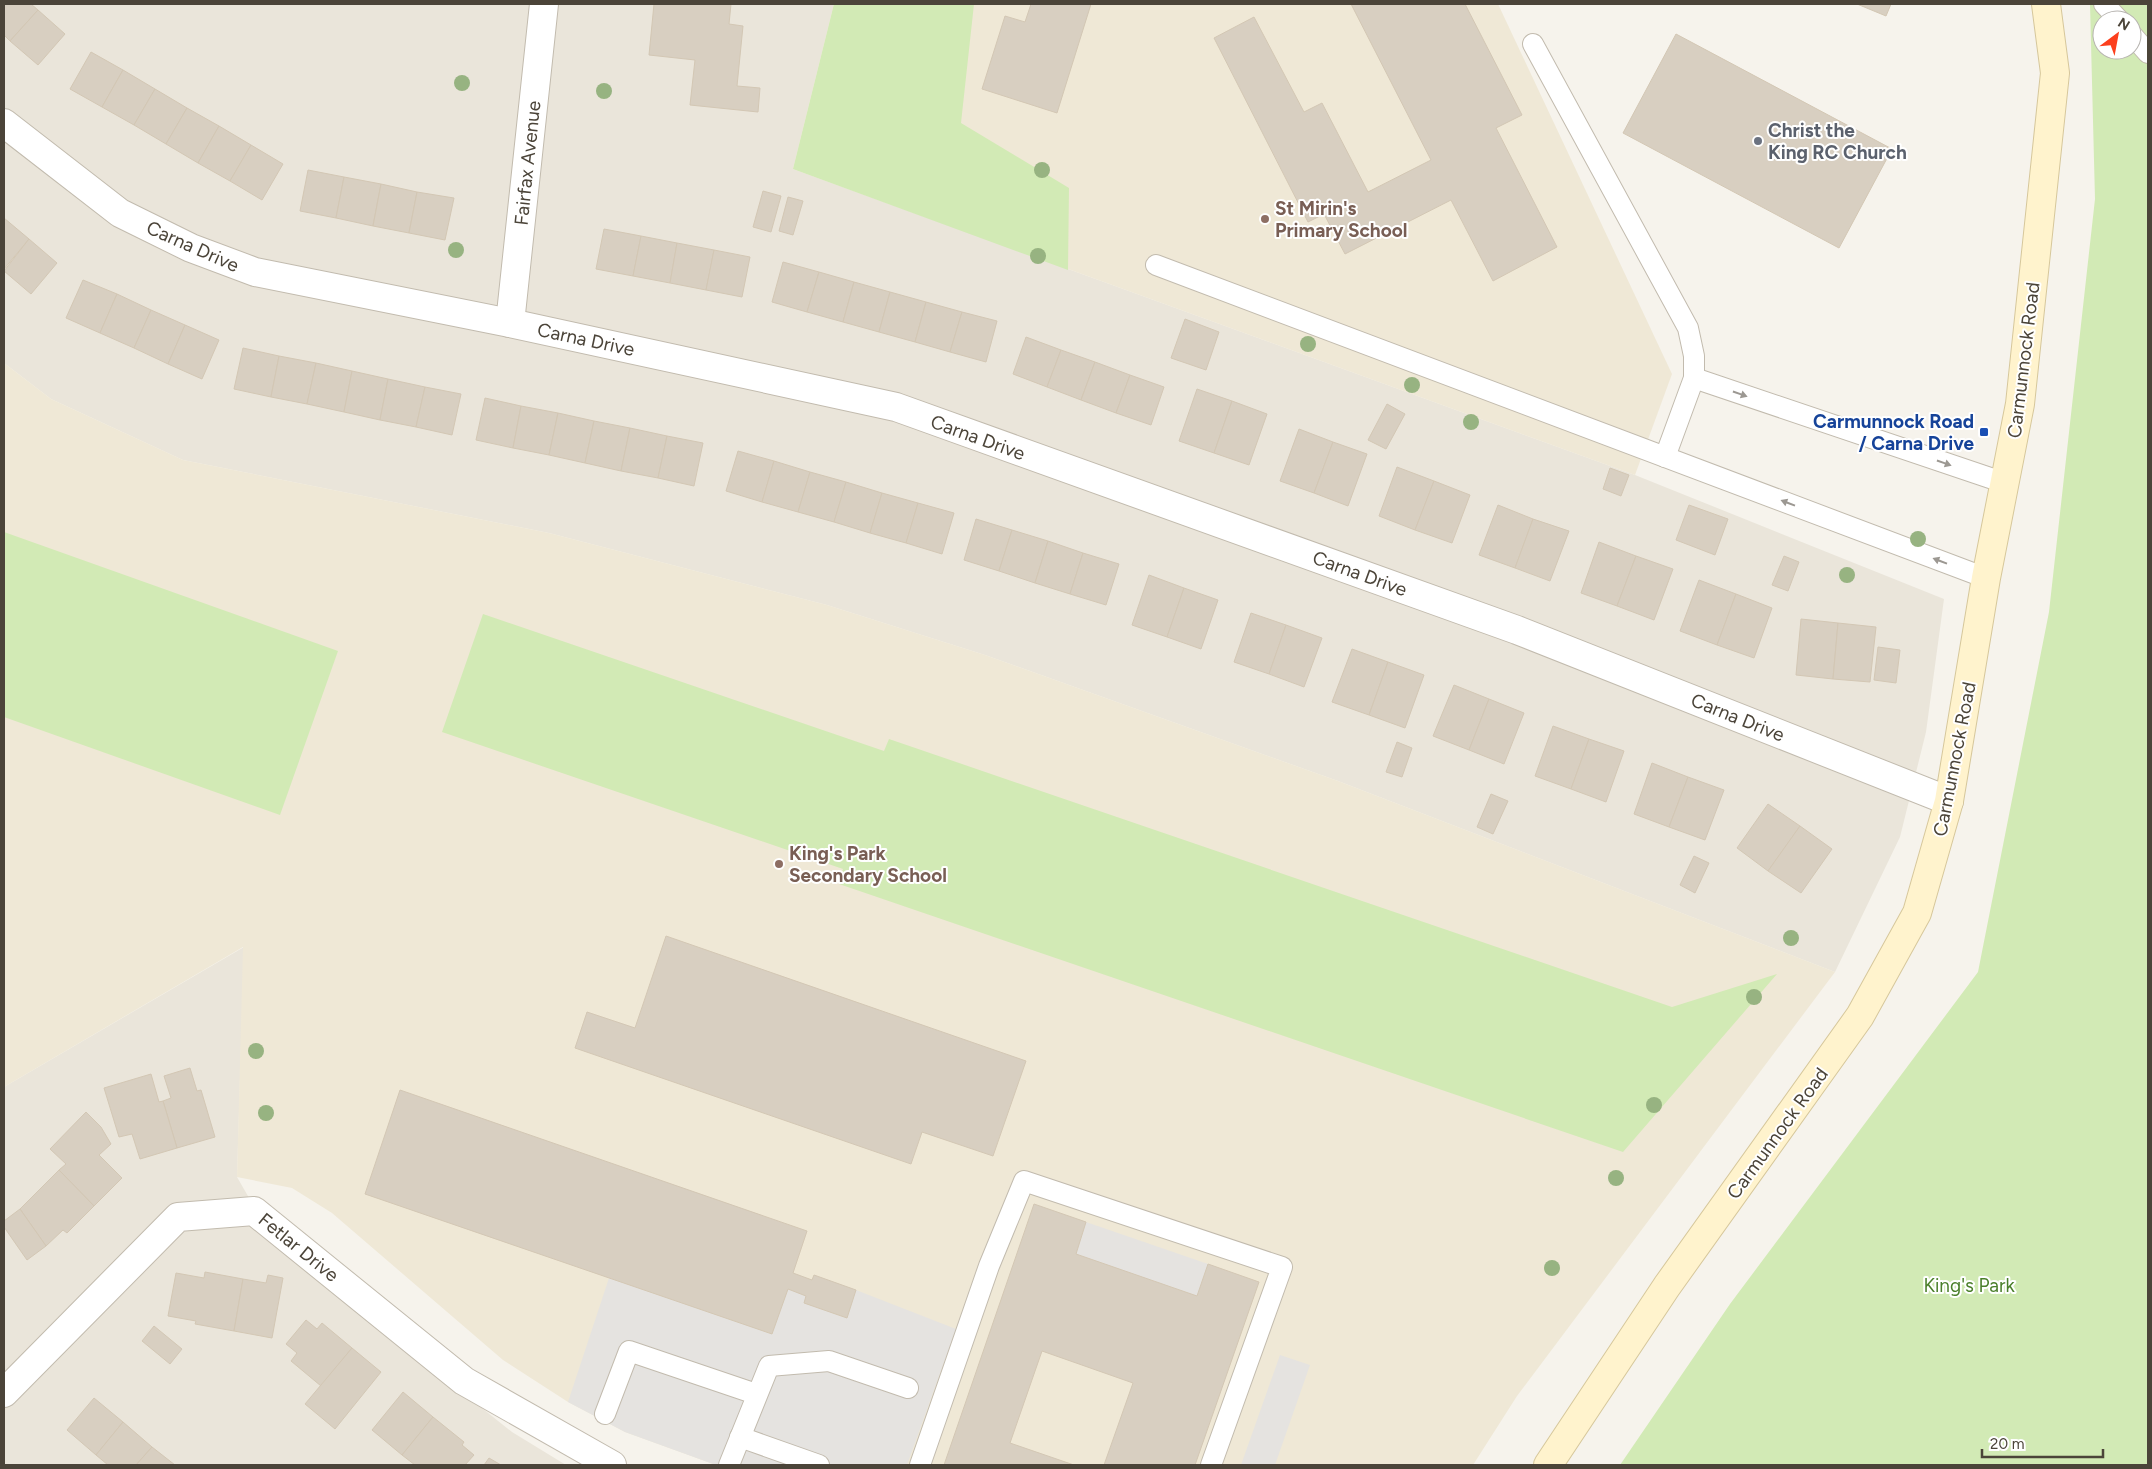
<svg xmlns="http://www.w3.org/2000/svg" width="2152" height="1469" viewBox="0 0 2152 1469" font-family="Figtree,sans-serif">
<style>
.residential{fill:#eae5da}
.education{fill:#efe8d6}
.green{fill:#d2eab5;fill-rule:evenodd}
.parking{fill:#e5e3e0}
.building{fill:#d8cfc1;stroke:#d3c7b4}
.lines{fill:none;stroke-linecap:round;stroke-linejoin:round}
.lane-casing{stroke:#c2bbae;stroke-width:22}
.street-casing{stroke:#c2bbae;stroke-width:30}
.secondary-casing{stroke:#d6c79b;stroke-width:30}
.lane{stroke:#fff;stroke-width:20}
.street{stroke:#fff;stroke-width:28}
.secondary{stroke:#fff3cd;stroke-width:28}
.tree{fill:#97b381}
.oneway{fill:#9c9892}
.worship-dot{fill:#6b7280;stroke:#fff;stroke-width:2}
.education-dot{fill:#8d6e63;stroke:#fff;stroke-width:2}
.transit-dot{fill:#1a4fb4;stroke:#fff;stroke-width:2}
.labels{text-anchor:middle;stroke-width:4;stroke-linejoin:round;paint-order:stroke}
.worship-label{font-size:19px;font-weight:bold;fill:#5b616d;stroke:#fff;text-anchor:start}
.street-label{font-size:19px;fill:#4b4439;stroke:#fff}
.education-label{font-size:19px;font-weight:bold;fill:#785e54;stroke:#fff;text-anchor:start}
.transit-label{font-size:19px;font-weight:bold;fill:#164399;stroke:#fff;text-anchor:end}
.park-label{font-size:19px;fill:#4a7f2a;stroke:#fff}
</style>
<rect width="100%" height="100%" fill="#f6f3ec"/>
<g class="residential">
<polygon points="4,4 834,4 793,169 1635,475 1944,599 1926,732 1900,837 1835,972 1338,781 985,655 827,605 549,533 183,460 51,399 4,363"/>
<polygon points="244,947 237,1177 275,1243 512,1432 566,1465 4,1465 4,1087"/>
</g>
<g class="education">
<polygon points="834,4 1498,4 1672,374 1635,475 793,169"/>
<polygon points="4,363 51,399 183,460 549,533 827,605 985,655 1338,781 1835,972 1517,1396 1473,1465 716,1465 625,1432 568,1402 503,1360 332,1213 292,1188 237,1177 243,947 4,1087"/>
</g>
<g class="green">
<polygon points="834,4 974,4 961,123 1069,188 1068,270 793,169"/>
<path d="M2090,4h58v1461h-528l110,-161 248,-332 71,-360 46,-413zM2102,20h30v30h-30z"/>
<polygon points="4,532 338,651 280,815 4,717"/>
<polygon points="483,614 884,751 889,739 1672,1007 1777,974 1623,1152 839,884 843,869 442,732"/>
</g>
<g class="parking">
<polygon points="1086,1222 1208,1264 1197,1296 1076,1254"/>
<polygon points="609,1278 772,1334 788,1289 806,1296 804,1303 846,1318 856,1290 956,1329 907,1465 716,1465 625,1432 568,1402"/>
<polygon points="1280,1355 1310,1365 1275,1465 1241,1465"/>
</g>
<g class="building">
<polygon points="4,4 31,4 38,10 10,41 4,35"/>
<polygon points="654,4 731,4 729,24 743,26 737,86 760,88 758,112 690,105 695,60 649,55"/>
<polygon points="1031,4 1091,4 1057,113 982,89 1005,16 1025,22"/>
<polygon points="1351,4 1465,4 1522,115 1496,128 1557,247 1493,281 1451,200 1345,254 1324,214 1308,222 1214,38 1254,17 1304,112 1322,103 1368,192 1431,160"/>
<polygon points="1857,4 1891,4 1886,16"/>
<polygon points="38,10 65,34 38,65 10,41"/>
<polygon points="1676,34 1892,149 1839,248 1623,133"/>
<polygon points="91,52 123,70 102,107 70,89"/>
<polygon points="123,70 155,89 134,125 102,107"/>
<polygon points="155,89 187,108 166,144 134,125"/>
<polygon points="187,108 219,126 198,163 166,144"/>
<polygon points="219,126 251,145 230,181 198,163"/>
<polygon points="251,145 283,164 262,200 230,181"/>
<polygon points="308,170 344,177 336,218 300,211"/>
<polygon points="344,177 381,184 373,226 336,218"/>
<polygon points="381,184 417,192 409,233 373,226"/>
<polygon points="763,191 781,196 771,232 753,227"/>
<polygon points="417,192 454,198 445,240 409,233"/>
<polygon points="788,197 803,201 793,235 779,231"/>
<polygon points="4,218 29,239 4,269"/>
<polygon points="604,229 641,236 633,276 596,269"/>
<polygon points="641,236 677,243 670,283 633,276"/>
<polygon points="29,239 57,263 31,294 4,271"/>
<polygon points="677,243 714,250 706,290 670,283"/>
<polygon points="714,250 750,257 742,297 706,290"/>
<polygon points="783,262 819,272 807,312 772,302"/>
<polygon points="819,272 854,282 843,322 807,312"/>
<polygon points="83,280 117,294 100,333 66,318"/>
<polygon points="854,282 890,292 879,332 843,322"/>
<polygon points="890,292 926,302 915,342 879,332"/>
<polygon points="117,294 151,310 134,348 100,333"/>
<polygon points="926,302 962,312 950,352 915,342"/>
<polygon points="151,310 185,325 168,364 134,348"/>
<polygon points="962,312 997,321 986,362 950,352"/>
<polygon points="1185,319 1219,332 1206,370 1171,358"/>
<polygon points="185,325 219,340 202,379 168,364"/>
<polygon points="1026,337 1061,350 1047,387 1013,374"/>
<polygon points="243,348 279,356 271,397 234,389"/>
<polygon points="1061,350 1095,362 1081,400 1047,387"/>
<polygon points="279,356 316,363 307,404 271,397"/>
<polygon points="1095,362 1130,375 1116,413 1081,400"/>
<polygon points="316,363 352,371 344,412 307,404"/>
<polygon points="352,371 388,379 380,420 344,412"/>
<polygon points="1130,375 1164,387 1151,425 1116,413"/>
<polygon points="388,379 425,387 416,427 380,420"/>
<polygon points="425,387 461,394 452,435 416,427"/>
<polygon points="1197,389 1232,401 1214,453 1179,441"/>
<polygon points="485,398 521,406 513,448 476,440"/>
<polygon points="1232,401 1267,414 1249,465 1214,453"/>
<polygon points="1387,404 1405,414 1386,449 1368,440"/>
<polygon points="521,406 558,413 549,455 513,448"/>
<polygon points="558,413 594,421 585,463 549,455"/>
<polygon points="594,421 630,428 621,471 585,463"/>
<polygon points="630,428 667,436 658,478 621,471"/>
<polygon points="1299,429 1333,442 1314,493 1280,481"/>
<polygon points="667,436 703,443 694,486 658,478"/>
<polygon points="1333,442 1367,454 1348,506 1314,493"/>
<polygon points="738,451 774,461 762,502 726,491"/>
<polygon points="774,461 810,472 798,512 762,502"/>
<polygon points="1397,467 1434,481 1415,530 1379,516"/>
<polygon points="1610,468 1629,475 1621,496 1603,489"/>
<polygon points="810,472 846,482 834,522 798,512"/>
<polygon points="1434,481 1470,495 1452,543 1415,530"/>
<polygon points="846,482 882,493 870,533 834,522"/>
<polygon points="882,493 918,503 906,543 870,533"/>
<polygon points="918,503 954,513 942,554 906,543"/>
<polygon points="1498,505 1533,519 1515,568 1479,555"/>
<polygon points="1689,505 1728,519 1715,555 1676,540"/>
<polygon points="976,519 1012,530 999,571 964,560"/>
<polygon points="1533,519 1569,531 1550,581 1515,568"/>
<polygon points="1012,530 1048,541 1035,583 999,571"/>
<polygon points="1048,541 1083,553 1070,594 1035,583"/>
<polygon points="1599,542 1636,556 1617,606 1581,593"/>
<polygon points="1083,553 1119,564 1106,605 1070,594"/>
<polygon points="1636,556 1673,569 1654,620 1617,606"/>
<polygon points="1784,556 1799,562 1788,591 1772,585"/>
<polygon points="1149,575 1184,588 1167,637 1132,625"/>
<polygon points="1699,580 1736,594 1717,645 1680,631"/>
<polygon points="1184,588 1218,600 1201,649 1167,637"/>
<polygon points="1736,594 1772,608 1754,658 1717,645"/>
<polygon points="1251,613 1286,625 1269,674 1234,662"/>
<polygon points="1801,619 1838,623 1833,679 1796,675"/>
<polygon points="1838,623 1876,627 1870,682 1833,679"/>
<polygon points="1286,625 1322,638 1304,687 1269,674"/>
<polygon points="1878,647 1900,650 1896,683 1874,680"/>
<polygon points="1352,649 1388,662 1369,715 1332,702"/>
<polygon points="1388,662 1424,675 1405,728 1369,715"/>
<polygon points="1454,685 1489,699 1469,750 1433,736"/>
<polygon points="1489,699 1524,713 1504,764 1469,750"/>
<polygon points="1553,726 1589,739 1571,789 1535,776"/>
<polygon points="1589,739 1624,751 1606,802 1571,789"/>
<polygon points="1397,742 1412,748 1402,777 1386,772"/>
<polygon points="1652,763 1688,777 1669,827 1634,814"/>
<polygon points="1688,777 1724,790 1705,840 1669,827"/>
<polygon points="1491,794 1508,801 1493,834 1477,827"/>
<polygon points="1768,804 1800,826 1768,871 1737,848"/>
<polygon points="1800,826 1832,849 1801,893 1768,871"/>
<polygon points="1694,856 1709,863 1695,893 1680,885"/>
<polygon points="666,936 1026,1061 993,1156 922,1132 911,1164 575,1048 587,1012 635,1028"/>
<polygon points="190,1068 197,1091 201,1090 215,1137 177,1148 163,1101 171,1098 164,1076"/>
<polygon points="151,1074 159,1102 163,1101 177,1148 140,1159 132,1134 119,1137 104,1088"/>
<polygon points="400,1090 807,1231 793,1273 812,1280 814,1275 856,1290 847,1318 804,1303 806,1296 788,1289 772,1334 365,1194"/>
<polygon points="86,1112 101,1127 111,1144 99,1155 122,1178 94,1206 59,1170 66,1164 50,1149"/>
<polygon points="59,1170 94,1206 67,1233 63,1230 46,1246 20,1209"/>
<polygon points="1034,1204 1086,1222 1076,1254 1197,1296 1208,1264 1259,1282 1195,1465 1104,1465 1133,1383 1042,1351 1010,1443 1074,1465 944,1465"/>
<polygon points="20,1209 46,1246 27,1260 4,1227 4,1221"/>
<polygon points="205,1272 243,1279 234,1331 195,1324 196,1321 168,1316 176,1273 204,1278"/>
<polygon points="268,1275 283,1278 272,1338 234,1331 243,1279 266,1283"/>
<polygon points="306,1320 317,1329 322,1323 352,1348 321,1386 291,1361 297,1353 286,1344"/>
<polygon points="154,1326 182,1349 170,1364 142,1341"/>
<polygon points="352,1348 381,1372 335,1429 305,1404"/>
<polygon points="403,1392 433,1417 402,1455 372,1430"/>
<polygon points="94,1398 123,1422 96,1455 67,1430"/>
<polygon points="433,1417 464,1442 462,1445 474,1455 465,1465 415,1465 402,1455"/>
<polygon points="123,1422 152,1447 136,1465 108,1465 96,1455"/>
<polygon points="152,1447 175,1465 136,1465"/>
<polygon points="489,1458 501,1465 484,1465"/>
</g>
<g class="lines">
<g class="lane-casing">
<g id="lane">
<polyline points="2104,4 2119,20"/>
<polyline points="2132,35 2148,53"/>
<polyline points="1533,44 1688,328 1694,356 1694,378 1665,457"/>
<polyline points="1156,265 1986,578"/>
<polyline points="1694,378 2005,483"/>
<polyline points="605,1414 629,1351 756,1394"/>
<polyline points="740,1437 819,1465"/>
<polyline points="729,1465 769,1366 829,1361 908,1388"/>
<polyline points="920,1465 989,1266 1024,1181 1282,1267 1211,1465"/>
</g>
</g>
<g class="street-casing">
<g id="street">
<polyline points="4,123 120,213 191,248 255,272 510,323 896,407 1517,630 1949,801"/>
<polyline points="510,323 544,4"/>
<polyline points="4,1393 178,1217 254,1211 464,1381 612,1465"/>
</g>
</g>
<g class="secondary-casing">
<polyline id="secondary" points="1548,1465 1667,1286 1860,1016 1917,913 1949,801 1986,578 2020,404 2055,73 2046,4"/>
</g>
<use href="#lane" class="lane"/>
<use href="#street" class="street"/>
<use href="#secondary" class="secondary"/>
</g>
<g class="tree">
<circle cx="462" cy="83" r="8"/>
<circle cx="604" cy="91" r="8"/>
<circle cx="1042" cy="170" r="8"/>
<circle cx="456" cy="250" r="8"/>
<circle cx="1038" cy="256" r="8"/>
<circle cx="1308" cy="344" r="8"/>
<circle cx="1412" cy="385" r="8"/>
<circle cx="1471" cy="422" r="8"/>
<circle cx="1918" cy="539" r="8"/>
<circle cx="1847" cy="575" r="8"/>
<circle cx="1791" cy="938" r="8"/>
<circle cx="1754" cy="997" r="8"/>
<circle cx="256" cy="1051" r="8"/>
<circle cx="1654" cy="1105" r="8"/>
<circle cx="266" cy="1113" r="8"/>
<circle cx="1616" cy="1178" r="8"/>
<circle cx="1552" cy="1268" r="8"/>
</g>
<defs><path id="oneway-solid" d="M-6-.8H1V-3.2L6.5 0L1 3.2V.8H-6Z" transform="scale(1.25)"/></defs>
<g class="oneway">
<use href="#oneway-solid" transform="translate(1740 394) rotate(19)"/>
<use href="#oneway-solid" transform="translate(1944 463) rotate(19)"/>
<use href="#oneway-solid" transform="translate(1788 503) rotate(-159)"/>
<use href="#oneway-solid" transform="translate(1940 561) rotate(-159)"/>
</g>
<circle class="worship-dot" cx="1758" cy="141" r="5"/>
<g class="education-dot">
<circle cx="1265" cy="219" r="5"/>
<circle cx="779" cy="864" r="5"/>
</g>
<rect class="transit-dot" x="1979" y="427" width="10" height="10" rx="2.5"/>
<g class="labels">
<g class="worship-label">
<text x="1768" y="137">Christ the<tspan x="1768" dy="22">King RC Church</tspan></text>
</g>
<g class="street-label">
<text transform="translate(527 163) rotate(-84)" y="7">Fairfax Avenue</text>
<text transform="translate(193 246) rotate(24)" y="7">Carna Drive</text>
<text transform="translate(586 339) rotate(12)" y="7">Carna Drive</text>
<text transform="translate(2023 360) rotate(-83)" y="7">Carmunnock Road</text>
<text transform="translate(978 437) rotate(20)" y="7">Carna Drive</text>
<text transform="translate(1360 573) rotate(20)" y="7">Carna Drive</text>
<text transform="translate(1738 717) rotate(22)" y="7">Carna Drive</text>
<text transform="translate(1954 759) rotate(-79)" y="7">Carmunnock Road</text>
<text transform="translate(1777 1133) rotate(-54)" y="7">Carmunnock Road</text>
<text transform="translate(299 1247) rotate(39)" y="7">Fetlar Drive</text>
</g>
<g class="education-label">
<text x="1275" y="215">St Mirin's<tspan x="1275" dy="22">Primary School</tspan></text>
<text x="789" y="860">King's Park<tspan x="789" dy="22">Secondary School</tspan></text>
</g>
<g class="transit-label">
<text x="1974" y="428">Carmunnock Road<tspan x="1974" dy="22">/ Carna Drive</tspan></text>
</g>
<g class="park-label">
<text x="1969" y="1292">King's Park</text>
</g>
</g>
<rect width="2152" height="1469" fill="none" stroke="#4b4439" stroke-width="10"/>
<g transform="translate(2117 35) rotate(32)"><circle r="24" fill="#ffffff" stroke="#b7b4b0"/>
<path d="M0-4L9 19L0 12L-9 19Z" fill="#fc3f1d"/>
<text y="-8" font-size="14" font-weight="bold" text-anchor="middle" fill="#4b4439">N</text>
</g>
<path d="M1982 1449v8h121v-8" fill="none" stroke="#4b4439" stroke-width="2.5"/>
<text x="1990" y="1449" font-size="15" fill="#4b4439" stroke="#ffffff" stroke-width="4" paint-order="stroke">20 m</text>
</svg>
